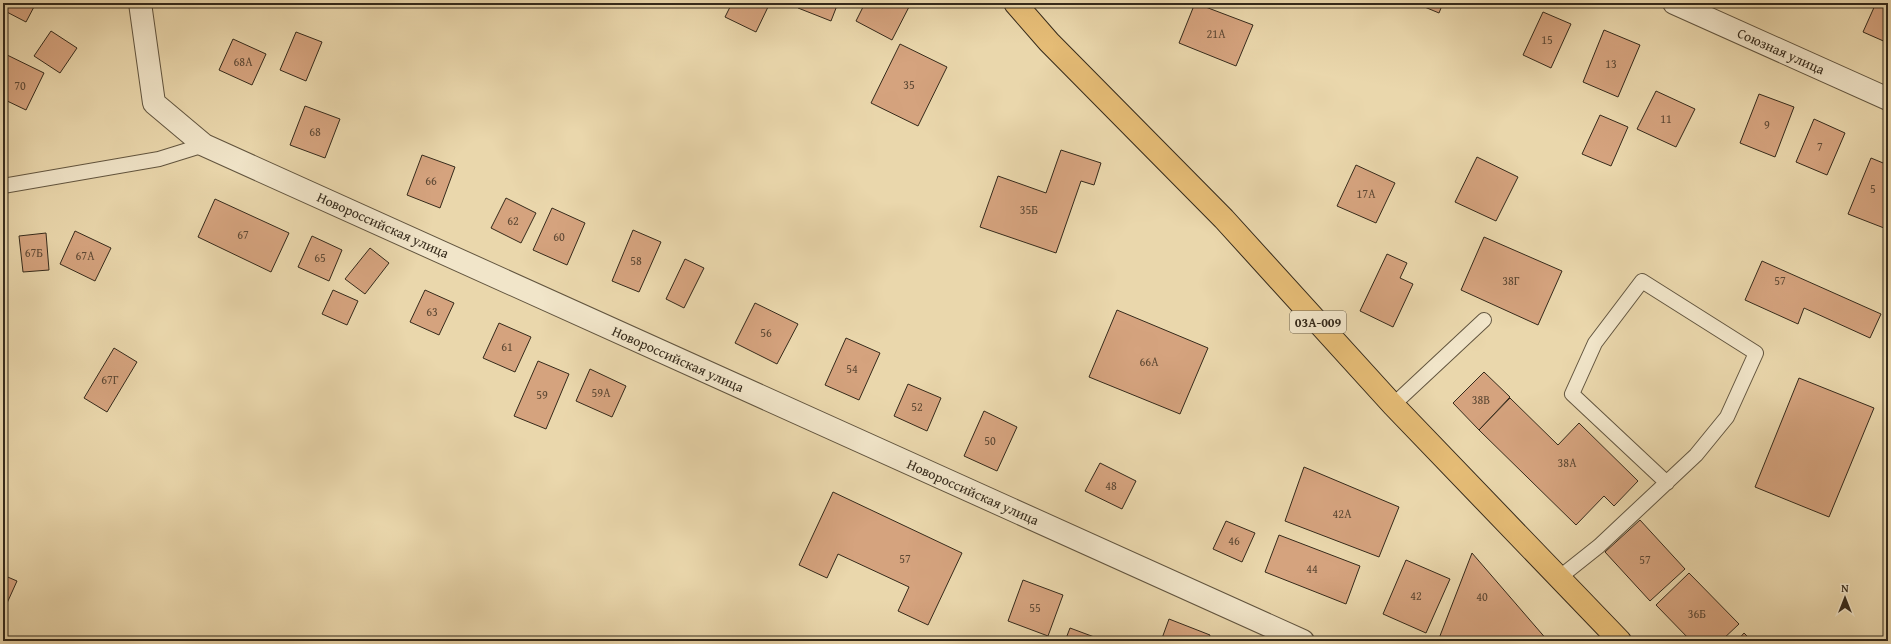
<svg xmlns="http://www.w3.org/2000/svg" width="1891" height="644" viewBox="0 0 1891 644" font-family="'Gentium Book Plus',serif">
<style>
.building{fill:#d5a37e;stroke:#352a1b}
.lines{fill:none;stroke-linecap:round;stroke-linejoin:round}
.service-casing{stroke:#62553f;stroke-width:16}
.minor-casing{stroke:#62553f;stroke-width:24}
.primary-casing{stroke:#352a1b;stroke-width:24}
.service{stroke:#f1e5c9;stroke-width:14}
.minor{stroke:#f1e5c9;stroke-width:22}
.primary{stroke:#e5bc76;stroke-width:22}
.labels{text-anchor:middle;stroke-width:3;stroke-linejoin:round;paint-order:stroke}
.number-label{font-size:12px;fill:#5d4834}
.shield{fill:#f1e5c9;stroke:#6d624f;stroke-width:1}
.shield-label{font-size:13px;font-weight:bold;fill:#352a1b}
.street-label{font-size:14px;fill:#352a1b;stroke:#f1e5c9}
</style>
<rect width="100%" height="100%" fill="#ead7ac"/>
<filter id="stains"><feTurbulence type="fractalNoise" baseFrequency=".005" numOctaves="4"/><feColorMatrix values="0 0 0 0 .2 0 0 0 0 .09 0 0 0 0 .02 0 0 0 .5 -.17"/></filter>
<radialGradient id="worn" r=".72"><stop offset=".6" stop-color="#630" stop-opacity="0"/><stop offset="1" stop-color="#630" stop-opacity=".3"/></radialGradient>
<g class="building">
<polygon points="3,3 36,3 26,22 3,10"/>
<polygon points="732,3 760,3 768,7 756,32 725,17"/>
<polygon points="800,3 838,3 831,21 798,8"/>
<polygon points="865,3 911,3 892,40 856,21"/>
<polygon points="1195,3 1253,25 1236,66 1179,43"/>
<polygon points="1415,3 1443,3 1439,13"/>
<polygon points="1876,3 1888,5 1888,43 1863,32"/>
<polygon points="1543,12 1571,24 1551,68 1523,55"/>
<polygon points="1604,30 1640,45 1618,97 1583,82"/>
<polygon points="51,31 77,48 60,73 34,56"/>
<polygon points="296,32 322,42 306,81 280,70"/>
<polygon points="233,39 266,54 252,85 219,70"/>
<polygon points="900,44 947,67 918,126 871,103"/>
<polygon points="3,53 44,73 26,110 3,99"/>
<polygon points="1656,91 1695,109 1676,147 1637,129"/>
<polygon points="1759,94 1794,107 1775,157 1740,143"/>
<polygon points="305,106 340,119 325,158 290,145"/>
<polygon points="1600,115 1628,127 1611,166 1582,154"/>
<polygon points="1814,119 1845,133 1827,175 1796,162"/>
<polygon points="1061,150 1101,163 1094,185 1081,181 1056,253 980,227 998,176 1046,193"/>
<polygon points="422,155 455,167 440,208 407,195"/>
<polygon points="1477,157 1518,177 1496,221 1455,202"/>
<polygon points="1871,158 1888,165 1888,218 1884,228 1848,214"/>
<polygon points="1356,165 1395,183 1376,223 1337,206"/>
<polygon points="506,198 536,213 521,243 491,228"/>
<polygon points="215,199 289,233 271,272 198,237"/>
<polygon points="552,208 585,223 567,265 533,250"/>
<polygon points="633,230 661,242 639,292 612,281"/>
<polygon points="75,231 111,248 95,281 60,264"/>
<polygon points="46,233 49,270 23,272 19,236"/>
<polygon points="312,236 342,250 329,281 298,267"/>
<polygon points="1484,237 1562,271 1538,325 1461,290"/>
<polygon points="370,248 389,263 365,294 345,279"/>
<polygon points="1387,254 1407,263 1400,278 1413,284 1393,327 1360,311"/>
<polygon points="685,259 704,268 684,308 666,299"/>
<polygon points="1762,261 1881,314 1870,338 1804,308 1798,324 1745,300"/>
<polygon points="333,290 358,301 347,325 322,314"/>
<polygon points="425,290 454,303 439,335 410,322"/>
<polygon points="755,303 798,324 777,364 735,343"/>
<polygon points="1117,310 1208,348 1180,414 1089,377"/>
<polygon points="499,323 531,337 515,372 483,358"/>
<polygon points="846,338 880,353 859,400 825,385"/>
<polygon points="114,348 137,362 107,412 84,398"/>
<polygon points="538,361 569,374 546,429 514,416"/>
<polygon points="590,369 626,386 612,417 576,401"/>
<polygon points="1484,372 1510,397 1479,430 1453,403"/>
<polygon points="1799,378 1874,408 1829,517 1755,487"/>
<polygon points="908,384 941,398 927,431 894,416"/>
<polygon points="1510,398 1558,445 1579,423 1638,481 1614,506 1604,496 1576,525 1479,430"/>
<polygon points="984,411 1017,427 997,471 964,456"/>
<polygon points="1100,463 1136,481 1122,509 1085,491"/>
<polygon points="1304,467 1399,507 1379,557 1285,521"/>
<polygon points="833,492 962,553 928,625 898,611 909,587 838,554 827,578 799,565"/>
<polygon points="1640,520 1685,569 1650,601 1605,552"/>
<polygon points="1226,521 1255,533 1242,562 1213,549"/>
<polygon points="1279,535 1360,566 1346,604 1265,572"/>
<polygon points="1472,553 1548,641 1438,641"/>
<polygon points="1406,560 1450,579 1426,633 1383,614"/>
<polygon points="1689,573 1739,624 1721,641 1691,641 1656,605"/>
<polygon points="3,575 17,581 3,612"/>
<polygon points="1023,580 1063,595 1048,636 1008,621"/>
<polygon points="1169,619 1210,635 1208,641 1161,641"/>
<polygon points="1070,628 1105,641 1065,641"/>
<polygon points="1744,633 1752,641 1737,641"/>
</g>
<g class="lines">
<g class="service-casing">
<g id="service">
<polyline points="3,186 159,159 204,145"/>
<polyline points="1393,405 1484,320"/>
<polyline points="1560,577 1599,546 1696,455 1727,417 1756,353 1642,281 1595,343 1572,394 1667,483"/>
</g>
</g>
<g class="minor-casing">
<g id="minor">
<polyline points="140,3 154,103 204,145 1303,641"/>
<polyline points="1674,3 1888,99"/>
</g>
</g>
<g class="primary-casing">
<polyline id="primary" points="1015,3 1049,42 1224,219 1393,405 1620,641"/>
</g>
<use href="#service" class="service"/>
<use href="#minor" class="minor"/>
<use href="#primary" class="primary"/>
</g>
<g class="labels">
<g class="number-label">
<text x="1216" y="38">21А</text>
<text x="1547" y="44">15</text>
<text x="243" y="66">68А</text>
<text x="1611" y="68">13</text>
<text x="909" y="89">35</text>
<text x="20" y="90">70</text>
<text x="1666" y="123">11</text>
<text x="1767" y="129">9</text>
<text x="315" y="136">68</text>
<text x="1820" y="151">7</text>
<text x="431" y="185">66</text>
<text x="1873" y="193">5</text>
<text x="1366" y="198">17А</text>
<text x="1029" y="214">35Б</text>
<text x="513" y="225">62</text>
<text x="243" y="239">67</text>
<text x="559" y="241">60</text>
<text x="34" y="257">67Б</text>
<text x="85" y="260">67А</text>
<text x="320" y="262">65</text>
<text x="636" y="265">58</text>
<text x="1511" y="285">38Г</text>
<text x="1780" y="285">57</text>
<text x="432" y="316">63</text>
<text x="766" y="337">56</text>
<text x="507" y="351">61</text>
<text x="1149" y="366">66А</text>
<text x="852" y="373">54</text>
<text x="110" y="384">67Г</text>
<text x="601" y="397">59А</text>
<text x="542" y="399">59</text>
<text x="1481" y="404">38В</text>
<text x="917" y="411">52</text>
<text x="990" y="445">50</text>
<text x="1567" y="467">38А</text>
<text x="1111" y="490">48</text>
<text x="1342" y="518">42А</text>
<text x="1234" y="545">46</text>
<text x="905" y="563">57</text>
<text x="1645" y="564">57</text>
<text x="1312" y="573">44</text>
<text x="1416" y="600">42</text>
<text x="1482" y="601">40</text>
<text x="1035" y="612">55</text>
<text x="1697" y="618">36Б</text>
</g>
<rect class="shield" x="1290" y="311" width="56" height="22" rx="3"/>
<g class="shield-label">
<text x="1318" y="327">03А-009</text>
</g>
<g class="street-label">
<text transform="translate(1781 51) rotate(24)" y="5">Союзная улица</text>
<text transform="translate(383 225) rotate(24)" y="5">Новороссийская улица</text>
<text transform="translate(678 359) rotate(24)" y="5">Новороссийская улица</text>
<text transform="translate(973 492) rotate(24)" y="5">Новороссийская улица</text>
</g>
</g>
<rect width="1891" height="644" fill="none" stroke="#ead7ac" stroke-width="16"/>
<rect x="4" y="4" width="1883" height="636" fill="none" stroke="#352a1b" stroke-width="2"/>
<rect x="8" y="8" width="1875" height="628" fill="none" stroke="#352a1b"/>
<g transform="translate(1845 598)" stroke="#f1e5c9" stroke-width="3" paint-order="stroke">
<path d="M0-3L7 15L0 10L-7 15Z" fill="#352a1b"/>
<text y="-6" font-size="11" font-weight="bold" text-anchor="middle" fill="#352a1b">N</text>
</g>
<rect width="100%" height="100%" filter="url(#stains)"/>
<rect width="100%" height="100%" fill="url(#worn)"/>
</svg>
